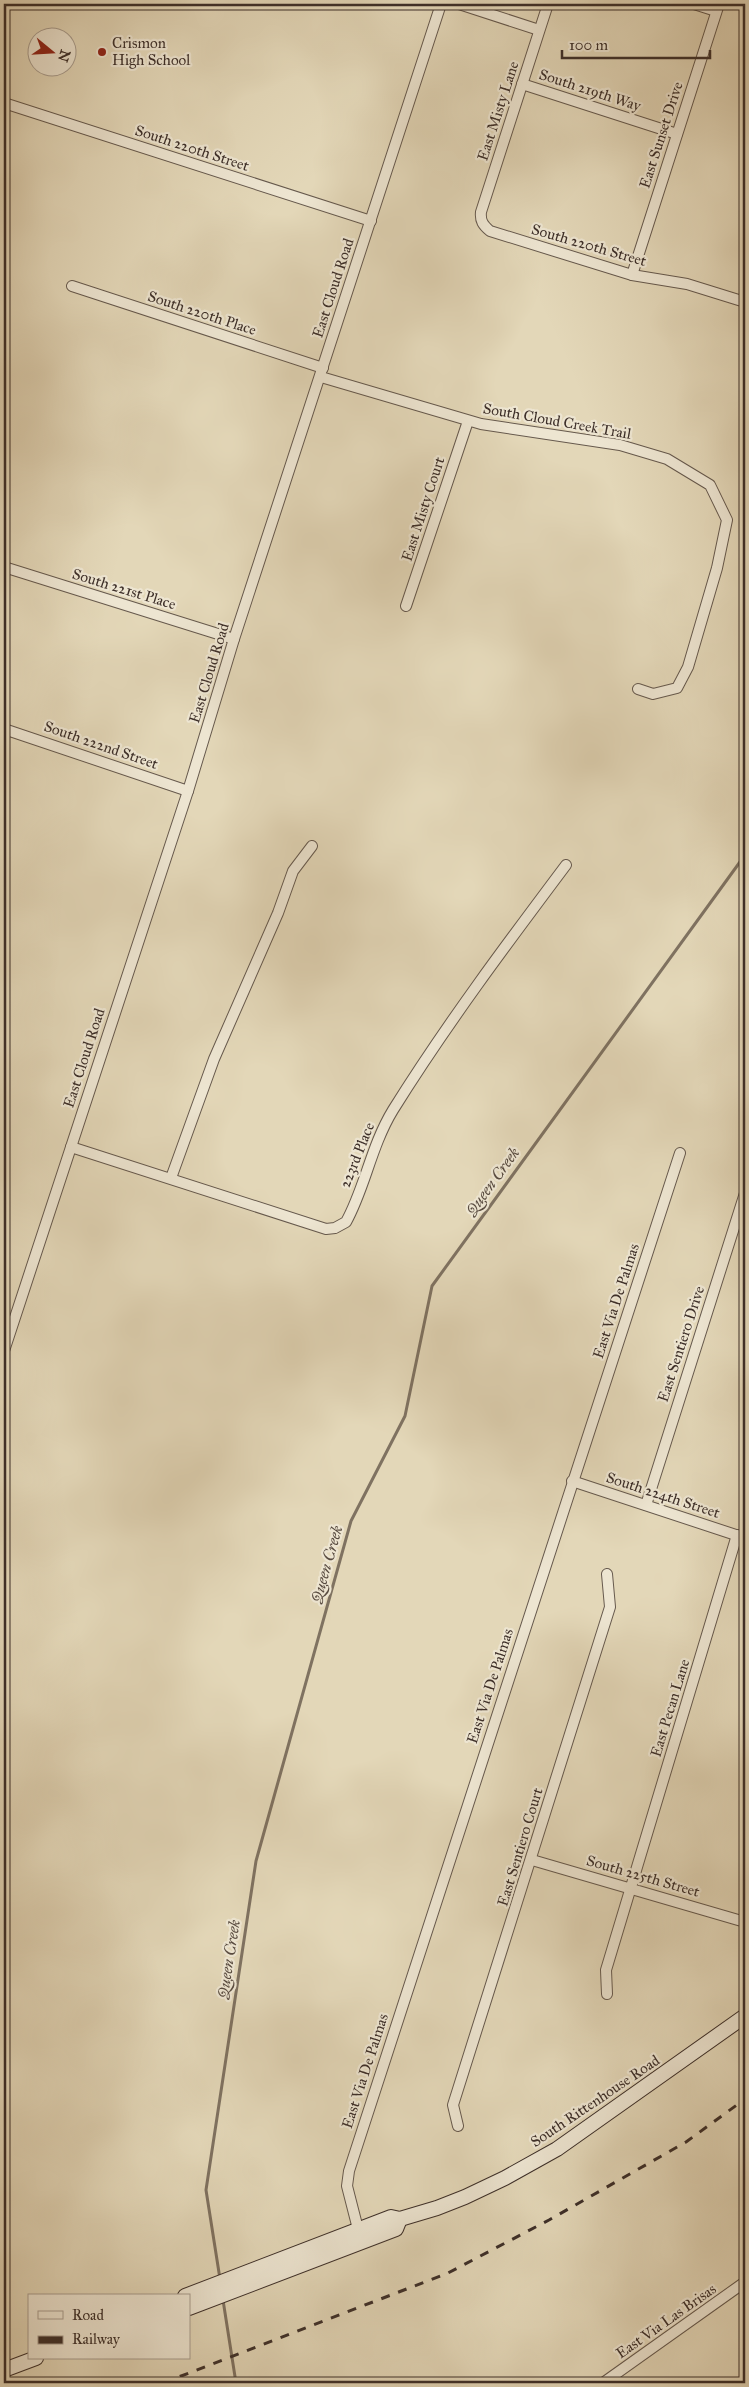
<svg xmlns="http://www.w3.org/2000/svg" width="749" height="2387" viewBox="0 0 749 2387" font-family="'IM FELL Great Primer',serif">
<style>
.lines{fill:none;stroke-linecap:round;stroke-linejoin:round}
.stream{stroke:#7f7261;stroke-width:3}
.minor-casing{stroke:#66594d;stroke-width:12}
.secondary-casing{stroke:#3d2f29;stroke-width:16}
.minor{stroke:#ede5d1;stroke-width:10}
.secondary{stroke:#ede5d1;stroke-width:14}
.rail{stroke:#3d2f29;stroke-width:3;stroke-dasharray:9 9;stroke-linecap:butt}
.poi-dot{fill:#8f2418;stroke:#ede5d1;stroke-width:2}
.labels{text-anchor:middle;stroke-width:4.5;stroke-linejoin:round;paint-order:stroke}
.poi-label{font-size:15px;fill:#3d2f29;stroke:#ede5d1;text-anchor:start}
.street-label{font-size:15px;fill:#3d2f29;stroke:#ede5d1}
.water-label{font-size:16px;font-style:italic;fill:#584b40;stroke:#ede5d1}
</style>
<rect width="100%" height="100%" fill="#e3d7b8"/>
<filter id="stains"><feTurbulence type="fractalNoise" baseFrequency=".004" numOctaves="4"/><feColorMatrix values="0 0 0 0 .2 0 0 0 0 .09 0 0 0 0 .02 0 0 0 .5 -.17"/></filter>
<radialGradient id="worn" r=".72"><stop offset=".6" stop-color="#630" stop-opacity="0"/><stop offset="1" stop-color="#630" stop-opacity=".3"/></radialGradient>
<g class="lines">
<g class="stream">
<polyline points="220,2279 206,2190 256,1861 351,1521 405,1416 432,1286 745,855"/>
<polyline points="223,2300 236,2383"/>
</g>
<g class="minor-casing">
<g id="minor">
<polyline points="459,4 539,30"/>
<path d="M548,4l-67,208c-1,9 2,13 9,19l142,44 55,9 58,18"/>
<polyline points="694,4 716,11"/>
<polyline points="522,84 677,134"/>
<polyline points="4,103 371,221"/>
<polyline points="632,275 719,4"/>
<polyline points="72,286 323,368"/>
<polyline points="321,377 481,424 620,445 667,459 710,485 727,520 717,568 688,667 677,688 653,694 638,689"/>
<polyline points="4,567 234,639"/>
<polyline points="406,606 468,421"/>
<polyline points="4,729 188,791"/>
<path d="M71,1147l255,82 9,-1 11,-6c19,-34 25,-76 47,-112 53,-85 113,-165 173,-245"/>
<polyline points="171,1178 214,1059 278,913 293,871 312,846"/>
<polyline points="4,1351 188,791 234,639 441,4"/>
<polyline points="572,1481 745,1538"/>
<polyline points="646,1505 745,1193"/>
<polyline points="532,1860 745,1922"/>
<polyline points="607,1994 606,1970 737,1535"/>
<polyline points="458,2126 453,2105 610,1607 607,1574"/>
<polyline points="358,2229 347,2186 349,2171 680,1153"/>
<polyline points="603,2383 745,2282"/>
</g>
</g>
<g class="secondary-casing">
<g id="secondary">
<polyline points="185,2296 391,2217 400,2219 437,2208 465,2197 505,2178 557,2149 745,2016"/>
<polyline points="189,2308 396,2229 400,2219"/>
<polyline points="4,2370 36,2358"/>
</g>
</g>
<use href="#minor" class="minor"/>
<use href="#secondary" class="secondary"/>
<polyline class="rail" points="163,2383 448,2273 549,2220 686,2142 745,2099"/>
</g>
<circle class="poi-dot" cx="102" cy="52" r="5"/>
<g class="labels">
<g class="poi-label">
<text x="112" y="48">Crismon<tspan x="112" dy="17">High School</tspan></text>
</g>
<g class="street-label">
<text transform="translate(590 90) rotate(18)" y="5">South 219th Way</text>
<text transform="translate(498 111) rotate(-72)" y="5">East Misty Lane</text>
<text transform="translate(661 135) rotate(-72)" y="5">East Sunset Drive</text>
<text transform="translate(192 148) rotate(18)" y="5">South 220th Street</text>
<text transform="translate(589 245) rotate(16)" y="5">South 220th Street</text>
<text transform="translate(333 288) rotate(-72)" y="5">East Cloud Road</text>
<text transform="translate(202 313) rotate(18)" y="5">South 220th Place</text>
<text transform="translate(557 421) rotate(10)" y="5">South Cloud Creek Trail</text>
<text transform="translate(423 509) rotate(-72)" y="5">East Misty Court</text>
<text transform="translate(124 589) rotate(17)" y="5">South 221st Place</text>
<text transform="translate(209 673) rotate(-73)" y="5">East Cloud Road</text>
<text transform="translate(101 745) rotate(19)" y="5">South 222nd Street</text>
<text transform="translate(84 1058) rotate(-72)" y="5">East Cloud Road</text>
<text transform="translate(357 1155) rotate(-68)" y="5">223rd Place</text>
<text transform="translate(616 1301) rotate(-72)" y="5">East Via De Palmas</text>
<text transform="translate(681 1344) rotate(-72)" y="5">East Sentiero Drive</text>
<text transform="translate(663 1495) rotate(18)" y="5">South 224th Street</text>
<text transform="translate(490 1686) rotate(-72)" y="5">East Via De Palmas</text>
<text transform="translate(670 1708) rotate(-73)" y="5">East Pecan Lane</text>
<text transform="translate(520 1847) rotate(-73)" y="5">East Sentiero Court</text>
<text transform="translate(643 1876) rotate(16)" y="5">South 225th Street</text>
<text transform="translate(365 2071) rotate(-72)" y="5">East Via De Palmas</text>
<text transform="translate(595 2101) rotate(-34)" y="5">South Rittenhouse Road</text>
<text transform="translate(666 2321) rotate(-35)" y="5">East Via Las Brisas</text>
</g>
<g class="water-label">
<text transform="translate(492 1181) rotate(-54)" y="6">Queen Creek</text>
<text transform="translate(326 1564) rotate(-74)" y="6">Queen Creek</text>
<text transform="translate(228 1959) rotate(-81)" y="6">Queen Creek</text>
</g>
</g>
<rect width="749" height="2387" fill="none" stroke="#e3d7b8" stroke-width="20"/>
<rect x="5" y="5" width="739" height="2377" fill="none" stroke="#3d2f29" stroke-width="2.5"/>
<rect x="10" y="10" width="729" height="2367" fill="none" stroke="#3d2f29"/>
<rect x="28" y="2294" width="162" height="65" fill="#ede5d1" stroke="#a79c8e"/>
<rect x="38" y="2311" width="25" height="8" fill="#ede5d1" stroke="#a79c8e"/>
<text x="72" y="2320" font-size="15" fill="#3d2f29">Road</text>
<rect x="38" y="2336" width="25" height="8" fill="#3d2f29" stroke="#a79c8e"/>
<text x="72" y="2344" font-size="15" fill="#3d2f29">Railway</text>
<g transform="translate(52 52) rotate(108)"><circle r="24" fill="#ede5d1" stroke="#a79c8e"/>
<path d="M0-4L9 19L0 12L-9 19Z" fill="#8f2418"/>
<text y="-8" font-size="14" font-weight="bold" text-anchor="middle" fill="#3d2f29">N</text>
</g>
<path d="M562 50v8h148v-8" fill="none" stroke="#3d2f29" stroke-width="2.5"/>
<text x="569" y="50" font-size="15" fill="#3d2f29" stroke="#ede5d1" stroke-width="4" paint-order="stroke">100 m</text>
<rect width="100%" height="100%" filter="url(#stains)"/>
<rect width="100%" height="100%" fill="url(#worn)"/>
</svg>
